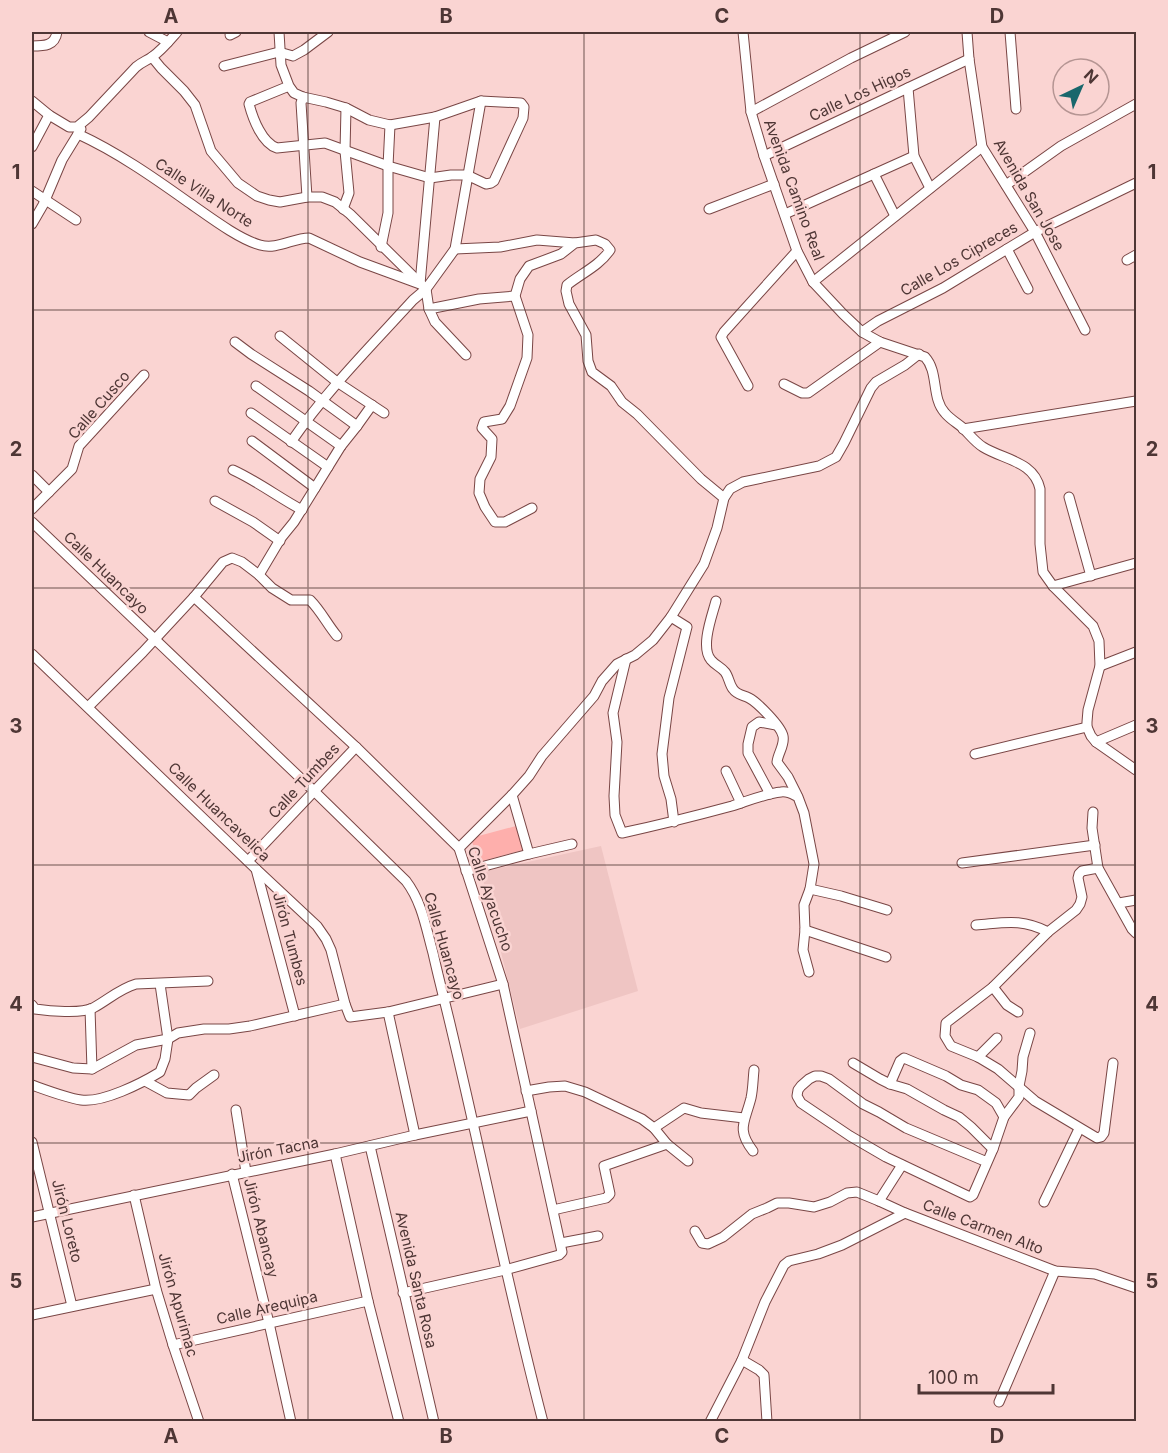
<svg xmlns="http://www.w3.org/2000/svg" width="1168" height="1453" viewBox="0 0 1168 1453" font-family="Inter,sans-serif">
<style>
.built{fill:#efc5c3}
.green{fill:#feafac}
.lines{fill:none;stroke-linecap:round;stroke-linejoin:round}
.minor-casing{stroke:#794645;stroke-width:11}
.minor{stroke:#fff;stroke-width:9}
.grid{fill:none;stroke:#4e3635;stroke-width:1.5;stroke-opacity:0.55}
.labels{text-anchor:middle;stroke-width:5;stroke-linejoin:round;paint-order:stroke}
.street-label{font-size:15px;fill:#4e3635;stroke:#fad4d2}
.neatline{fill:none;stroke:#4e3635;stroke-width:2}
.grid-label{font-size:20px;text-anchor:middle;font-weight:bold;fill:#4e3635}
</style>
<rect width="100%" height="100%" fill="#fad4d2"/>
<polygon class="built" points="601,846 638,991 520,1029 481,872"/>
<polygon class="green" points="516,826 523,850 478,862 471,838"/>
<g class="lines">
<g class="minor-casing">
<g id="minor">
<polyline points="149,32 168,42"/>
<path d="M279,32l2,33 8,21 5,7 9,4 23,5 20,6 23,12 21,5 45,-8 46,-16 40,2 3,4 -1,11 -29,63 -3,2 -5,1 -19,-9h-16l-21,3 -42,-12 -63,-23 -48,5c-15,-5 -24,-29 -28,-44l1,-2 39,-16"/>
<path d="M743,32l8,80 13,44 33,95 16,31 30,32 19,18 18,10 45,15c14,15 6,41 20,56 5,6 12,10 18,15 7,7 12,14 20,19 21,13 51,14 57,42v55l3,28 10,14 40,40 6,15 1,25 -12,44 -1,12v5l4,9 5,6 40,28"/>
<polyline points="967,32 969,59 982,147 1035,232 1085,330"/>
<polyline points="1010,32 1016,109"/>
<polyline points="230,35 236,32"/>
<path d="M32,46c12,0 23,0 25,-14"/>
<polyline points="152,57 161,68 184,91 195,105 211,151 238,183 257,196 269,200 280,202 307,197 322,197 335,202 350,214 426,289 429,309 435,322 466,355"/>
<polyline points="224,66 279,52 293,56 304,50 328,32"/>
<polyline points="908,88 914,156 930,188"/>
<polyline points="303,97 301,103 307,197"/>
<path d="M32,101l17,14 20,12h8l12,-10 47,-50c6,-5 10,-6 16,-10 10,-7 18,-17 25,-25"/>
<polyline points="751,112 851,58 905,32"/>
<path d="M78,134c39,18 75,43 110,68 19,13 50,37 72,43 17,5 33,-7 49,-7l51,24 60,22 15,-167"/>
<polyline points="32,147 49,115"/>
<polyline points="764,156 969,59"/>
<polyline points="874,174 895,216"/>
<polyline points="1006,185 1061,146 1136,104"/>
<polyline points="32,191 76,220"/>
<polyline points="343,209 349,193 345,151 346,108"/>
<polyline points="709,209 774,184"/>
<polyline points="785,214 914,156"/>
<polyline points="32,224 43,205 62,160 81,129"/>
<polyline points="381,247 388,213 388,166 390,125"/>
<polyline points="455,249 500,247 537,240 575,243"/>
<polyline points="1007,249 1028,289"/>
<polyline points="1127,260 1136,255"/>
<polyline points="813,282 982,147"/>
<polyline points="429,309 479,299 515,296"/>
<polyline points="862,332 878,321 943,288 1035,232 1136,183"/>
<polyline points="280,336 337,382 384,413"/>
<polyline points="235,342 251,354 309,391 357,426"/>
<polyline points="784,384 802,393 808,393 880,342"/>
<polyline points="256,386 341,446"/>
<polyline points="748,386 721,337 724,332 797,251"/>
<polyline points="251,413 328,467"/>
<polyline points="963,429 1136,401"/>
<polyline points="252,441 315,488"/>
<path d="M291,442c36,-52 80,-96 122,-142l13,-11 29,-40 26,-148"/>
<path d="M233,470c24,11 45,27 69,40"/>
<polyline points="32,475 49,492"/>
<polyline points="1069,497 1091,576"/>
<polyline points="215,501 253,522 280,541"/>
<path d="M532,508l-27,14h-10l-10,-15 -6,-14 1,-14 11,-22 1,-18 -10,-11 2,-6 18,-3 8,-13 17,-48 1,-23 -13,-39 5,-17 9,-13 32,-12 14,-11 21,-3 9,4 5,6c-11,16 -28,23 -43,35l-1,6 3,13 17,31 2,26 4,11 19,14 11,16 15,12 64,65 23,19"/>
<polyline points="32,509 72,469 79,446 144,375"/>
<path d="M32,522l283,270 91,89c16,21 20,47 27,72 6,27 13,53 19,79 31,130 57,261 91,390"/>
<polyline points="259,575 281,538 294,522 341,446 357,426 372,405"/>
<polyline points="1053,586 1136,563"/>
<polyline points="194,597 356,747 459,848 503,984 562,1252 559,1255 505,1270 403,1293"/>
<path d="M716,601c-4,15 -16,46 -5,59 4,5 10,7 14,12 4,5 4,12 8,17 4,6 10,6 16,9 8,4 32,28 34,38 2,9 -5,17 -6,26l11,15 9,18"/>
<polyline points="671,617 687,627 669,698 662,754 664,776 671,799 674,822"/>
<polyline points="32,654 256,869 317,926 326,939 331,950 345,1004 350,1017 388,1012 503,984"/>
<path d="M626,659l-13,54 4,29 -3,54 1,19 7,18c37,-8 73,-17 110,-27 16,-5 32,-12 49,-14 7,-1 11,2 17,5l6,16 10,51 -4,25 -6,16 1,25 -2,20 6,22"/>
<polyline points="1100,666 1136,652"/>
<path d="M88,707l55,-55 51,-55 29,-35 9,-4 10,4 17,13 13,13 19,12h19c11,11 17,24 27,36"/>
<polyline points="1096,742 1136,725"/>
<polyline points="975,754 1087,727"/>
<polyline points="726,771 741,803"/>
<polyline points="770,794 748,753 748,744 752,727 759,722 776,725"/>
<polyline points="512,795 529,854"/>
<polyline points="1093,812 1092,828 1098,868 1132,929 1136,933"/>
<polyline points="459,848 512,795 529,776 542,756 594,696 602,681 617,664 635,655 653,640 671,617 704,564 717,528 724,498 730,489 743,482 819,466 836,457 844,443 871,388 876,382 905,365 919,354"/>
<polyline points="248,861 356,747"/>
<polyline points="962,863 1095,845"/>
<polyline points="1098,868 1082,871 1079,874 1078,878 1082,897 1080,904 1076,910 1048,932 993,987 946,1023 945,1036 951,1046 978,1057 998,1069 1035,1101 1097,1138 1101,1137 1104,1133 1113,1063"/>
<polyline points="256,869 295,1016"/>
<polyline points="466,871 529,854 572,844"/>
<polyline points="810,889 841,896 887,910"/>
<polyline points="1119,903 1136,900"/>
<path d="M976,925c28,-2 45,-7 72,7"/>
<polyline points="805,930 886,957"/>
<polyline points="993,987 1007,1005 1018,1012"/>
<path d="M32,1005l3,4c14,2 46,5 58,-1 15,-8 26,-19 43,-24l72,-3"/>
<polyline points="90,1009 92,1069"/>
<polyline points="388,1012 415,1135"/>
<polyline points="32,1057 73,1068 92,1069 136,1045 168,1039 178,1033 204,1029 229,1029 250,1026 345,1004"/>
<polyline points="978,1057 997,1038"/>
<polyline points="853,1063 880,1079 890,1084 907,1089 944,1110 959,1117 971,1127 993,1149"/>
<polyline points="145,1081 167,1093 189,1095 196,1088 214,1075"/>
<polyline points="890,1084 900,1061 904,1058 946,1076 961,1085 978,1090 996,1103 1004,1117"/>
<path d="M32,1085c14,5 35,13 49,15 22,3 61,-17 79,-28l5,-13 3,-20 -8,-55"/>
<polyline points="526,1091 549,1087 565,1086 585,1092 642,1119 654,1128 667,1144 688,1161"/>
<polyline points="236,1110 246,1172"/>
<polyline points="654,1128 684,1108 701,1113 744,1118"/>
<polyline points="32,1142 72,1306"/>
<polyline points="370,1146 434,1422"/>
<path d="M753,1151c-17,-22 -8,-29 -2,-53 2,-9 2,-19 3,-28"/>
<polyline points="335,1154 368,1301 399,1422"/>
<polyline points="987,1162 906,1128 879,1112 863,1104 829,1079 821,1076 815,1076 809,1079 801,1086 798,1090 797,1096 801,1103 850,1136 886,1157 970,1197 973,1195 993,1149 1004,1117 1019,1097 1019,1086 1022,1071 1023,1057 1030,1033"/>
<polyline points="232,1174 269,1323 291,1422"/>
<polyline points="134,1195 156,1289 173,1345 199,1422"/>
<polyline points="879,1201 902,1165"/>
<polyline points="1044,1202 1079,1129"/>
<polyline points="553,1210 606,1198 610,1194 604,1166 667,1144"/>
<polyline points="32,1217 335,1154 415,1135 531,1111"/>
<polyline points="695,1231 702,1243 708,1244 723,1237 752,1214 767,1208 777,1203 789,1203 814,1207 830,1202 847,1193 857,1192 879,1201 905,1213"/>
<polyline points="561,1243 598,1236"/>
<polyline points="32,1315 156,1289"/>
<polyline points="173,1345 368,1301"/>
<polyline points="742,1360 759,1370 764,1375 767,1422"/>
<polyline points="999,1402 1055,1271"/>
<polyline points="710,1422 742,1360 765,1302 784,1265 789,1261 818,1254 842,1245 905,1213 1055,1271 1095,1274 1136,1288"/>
</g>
</g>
<use href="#minor" class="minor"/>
</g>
<path class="grid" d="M308,32v1390M584,32v1390M860,32v1390M32,310h1104M32,588h1104M32,865h1104M32,1143h1104"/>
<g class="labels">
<g class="street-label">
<text transform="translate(860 94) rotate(-25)" y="5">Calle Los Higos</text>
<text transform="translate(794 190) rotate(70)" y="5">Avenida Camino Real</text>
<text transform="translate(204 193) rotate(33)" y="5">Calle Villa Norte</text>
<text transform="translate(1029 195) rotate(60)" y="5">Avenida San Jose</text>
<text transform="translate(959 259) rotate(-30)" y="5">Calle Los Cipreces</text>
<text transform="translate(99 405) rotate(-49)" y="5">Calle Cusco</text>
<text transform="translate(106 573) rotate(44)" y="5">Calle Huancayo</text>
<text transform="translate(304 781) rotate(-47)" y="5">Calle Tumbes</text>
<text transform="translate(219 812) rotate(44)" y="5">Calle Huancavelica</text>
<text transform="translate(490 899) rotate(71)" y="5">Calle Ayacucho</text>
<text transform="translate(290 939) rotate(75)" y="5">Jirón Tumbes</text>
<text transform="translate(444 946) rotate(74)" y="5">Calle Huancayo</text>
<text transform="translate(278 1150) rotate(-11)" y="5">Jirón Tacna</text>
<text transform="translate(67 1221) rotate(76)" y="5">Jirón Loreto</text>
<text transform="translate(983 1227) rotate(21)" y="5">Calle Carmen Alto</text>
<text transform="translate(261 1228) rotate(76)" y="5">Jirón Abancay</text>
<text transform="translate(416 1280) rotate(77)" y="5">Avenida Santa Rosa</text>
<text transform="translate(178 1305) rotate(74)" y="5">Jirón Apurimac</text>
<text transform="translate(267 1308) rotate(-13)" y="5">Calle Arequipa</text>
</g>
</g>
<rect width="1168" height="1453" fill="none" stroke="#fad4d2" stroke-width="66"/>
<g transform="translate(1081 87) rotate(44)"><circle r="28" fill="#fad4d2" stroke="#b59593" stroke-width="1.5"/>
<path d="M0-4.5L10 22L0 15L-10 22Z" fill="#19676c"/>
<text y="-9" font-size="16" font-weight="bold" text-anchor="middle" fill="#4e3635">N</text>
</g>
<path d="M919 1384v9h134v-9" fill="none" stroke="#4e3635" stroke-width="3"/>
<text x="928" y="1384" font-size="18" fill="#4e3635" stroke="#fad4d2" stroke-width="4.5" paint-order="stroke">100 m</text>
<rect x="33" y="33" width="1102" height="1387" class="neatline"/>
<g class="grid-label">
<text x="171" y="23">A</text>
<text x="446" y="23">B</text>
<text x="722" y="23">C</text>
<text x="997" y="23">D</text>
<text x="16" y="179">1</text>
<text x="1152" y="179">1</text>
<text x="16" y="456">2</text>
<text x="1152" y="456">2</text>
<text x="16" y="733">3</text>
<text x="1152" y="733">3</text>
<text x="16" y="1011">4</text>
<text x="1152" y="1011">4</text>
<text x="16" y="1288">5</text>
<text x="1152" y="1288">5</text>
<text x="171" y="1443">A</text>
<text x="446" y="1443">B</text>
<text x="722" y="1443">C</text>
<text x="997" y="1443">D</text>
</g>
</svg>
